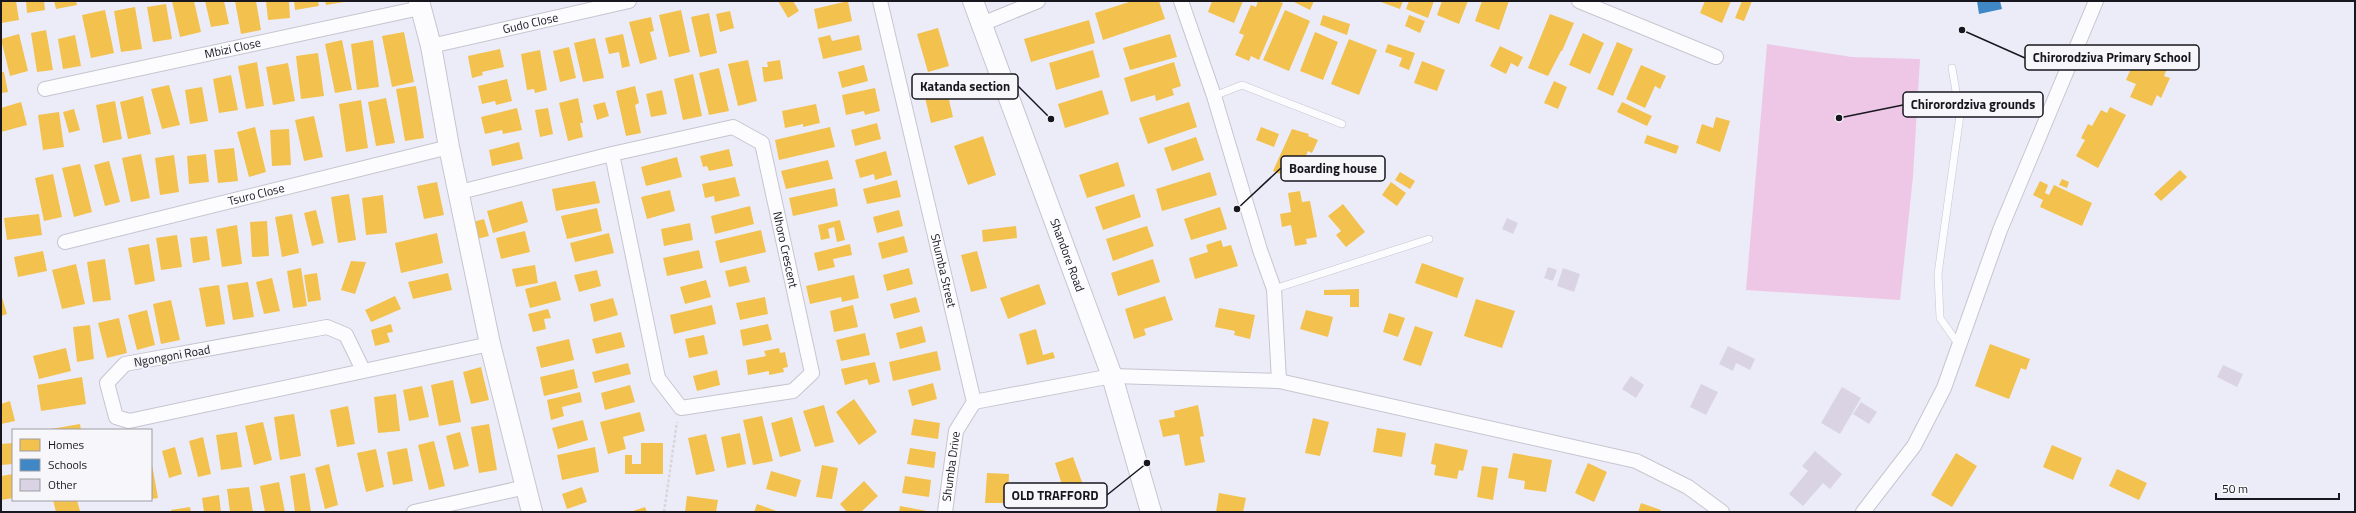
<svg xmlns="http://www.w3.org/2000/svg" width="2356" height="513" viewBox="0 0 2356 513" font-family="'Titillium Web',sans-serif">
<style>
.green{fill:#eec7e6}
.homes{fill:#f2c14e}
.schools{fill:#3f88c5}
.building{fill:#dad3e4}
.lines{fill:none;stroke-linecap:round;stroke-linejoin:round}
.lane-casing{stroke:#c6c5cf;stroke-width:8}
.street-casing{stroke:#c6c5cf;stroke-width:16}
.secondary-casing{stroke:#c6c5cf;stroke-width:22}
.path{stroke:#d7d7db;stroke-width:2.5;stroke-dasharray:3 2;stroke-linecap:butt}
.lane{stroke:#fcfcfe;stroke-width:7}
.street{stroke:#fcfcfe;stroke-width:14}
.secondary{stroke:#fcfcfe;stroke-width:20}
.labels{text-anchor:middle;stroke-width:4;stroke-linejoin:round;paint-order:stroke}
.street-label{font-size:12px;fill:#18171f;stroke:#f6f6fb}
.leader{fill:none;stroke:#18171f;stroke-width:1.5}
.callout-dot{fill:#18171f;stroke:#f6f6fb;stroke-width:1.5}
.callout{fill:#f6f6fb;stroke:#18171f;stroke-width:1.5}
.callout-label{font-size:13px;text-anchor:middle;font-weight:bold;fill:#18171f}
</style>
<rect width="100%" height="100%" fill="#ececf9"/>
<polygon class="green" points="1767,44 1852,57 1920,59 1913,177 1900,300 1746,290"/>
<g class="homes">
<polygon points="1,1 16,1 19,20 1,23"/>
<polygon points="26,1 44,1 45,10 27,13"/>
<polygon points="54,1 76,1 77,5 56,9"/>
<polygon points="172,1 194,1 201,32 180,37"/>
<polygon points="205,1 224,1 229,24 211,27"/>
<polygon points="235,1 256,1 261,30 241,34"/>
<polygon points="266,1 289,1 290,18 268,20"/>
<polygon points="294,1 318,1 319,6 295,10"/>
<polygon points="325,1 344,1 344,2 326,5"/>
<polygon points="778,1 793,1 799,11 788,18"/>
<polygon points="848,1 852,21 818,29 814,9"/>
<polygon points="1132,1 1159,1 1165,19 1103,40 1095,13"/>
<polygon points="1212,1 1243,1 1234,23 1208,12"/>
<polygon points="1258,1 1277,1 1283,3 1259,60 1251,56 1249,61 1235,55 1244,35 1239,33 1251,5 1256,7"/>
<polygon points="1292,1 1314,1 1310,10"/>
<polygon points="1378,1 1403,1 1400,9"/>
<polygon points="1409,1 1434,1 1428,18 1406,9"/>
<polygon points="1442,1 1468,1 1459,24 1437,15"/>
<polygon points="1482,1 1509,1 1499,30 1475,21"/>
<polygon points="1705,1 1731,1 1722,23 1700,13"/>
<polygon points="1742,1 1752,1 1744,21 1735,18"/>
<polygon points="166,4 172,39 153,42 147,7"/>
<polygon points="135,7 142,49 121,52 114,11"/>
<polygon points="105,10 114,53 91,58 82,15"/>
<polygon points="681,10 690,52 669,57 659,15"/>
<polygon points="1285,10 1310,21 1289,71 1263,60"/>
<polygon points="730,11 734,28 720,32 716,14"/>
<polygon points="709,13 717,53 700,57 691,17"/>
<polygon points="1550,14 1574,23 1562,51 1561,51 1548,76 1528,68"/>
<polygon points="1323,15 1350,24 1347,35 1320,25"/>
<polygon points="1409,15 1425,21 1420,33 1405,26"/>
<polygon points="651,17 654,31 650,32 657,59 640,64 629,22"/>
<polygon points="1089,20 1095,43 1031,62 1024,39"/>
<polygon points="938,28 949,66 928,72 917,34"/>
<polygon points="46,30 53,70 37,72 31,33"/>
<polygon points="404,32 414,82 392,87 382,36"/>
<polygon points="1315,32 1338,42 1323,80 1300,71"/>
<polygon points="1583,33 1604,43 1590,74 1569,65"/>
<polygon points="19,34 28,71 10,76 1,39"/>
<polygon points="623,34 630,66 622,68 619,52 609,54 605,38"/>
<polygon points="1170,34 1177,57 1130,70 1123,48"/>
<polygon points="75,35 81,66 63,69 58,39"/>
<polygon points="830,35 832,41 859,35 862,50 823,59 818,38"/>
<polygon points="595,38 604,78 583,82 574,43"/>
<polygon points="1349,39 1377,50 1359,95 1331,84"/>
<polygon points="342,40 352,90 335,93 325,44"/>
<polygon points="373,40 379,87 357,90 351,44"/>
<polygon points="1617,42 1633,49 1613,96 1597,89"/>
<polygon points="1388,44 1415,53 1409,70 1399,66 1402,58 1385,52"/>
<polygon points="1500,46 1523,57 1518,67 1511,63 1506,74 1490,66"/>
<polygon points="569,47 576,78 560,82 553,51"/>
<polygon points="500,49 504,67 482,72 483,75 472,78 468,56"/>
<polygon points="540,50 547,90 535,93 534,89 527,90 521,54"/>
<polygon points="1093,50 1100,77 1056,90 1049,63"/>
<polygon points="2150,52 2170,61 2164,76 2170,78 2161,98 2157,95 2152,106 2130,97 2136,84 2126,80 2132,66 2142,71"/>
<polygon points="318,53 324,96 301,99 296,56"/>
<polygon points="748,60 757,101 738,106 728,64"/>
<polygon points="780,60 783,79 764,82 762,67 768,67 767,62"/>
<polygon points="1422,61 1445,70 1437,91 1414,83"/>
<polygon points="257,62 264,106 246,109 238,66"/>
<polygon points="1174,62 1181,86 1172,89 1174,95 1156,101 1155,95 1131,102 1124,78"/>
<polygon points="288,63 295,101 273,105 266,67"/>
<polygon points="864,65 868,81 842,88 838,72"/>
<polygon points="1641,65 1666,76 1660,89 1655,86 1645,108 1626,99"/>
<polygon points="719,68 729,111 709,115 699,73"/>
<polygon points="1,72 4,72 8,92 1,93"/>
<polygon points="693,74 702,116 683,120 674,79"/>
<polygon points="231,75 238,110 219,113 213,79"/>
<polygon points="507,79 512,101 496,105 495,101 482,104 478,86"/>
<polygon points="1554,81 1567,87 1558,109 1544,103"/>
<polygon points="945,83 953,117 931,123 923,89"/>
<polygon points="169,85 180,125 162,129 151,89"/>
<polygon points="416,86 424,138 405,141 396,89"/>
<polygon points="635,86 639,103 635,105 641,133 626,136 616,91"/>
<polygon points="202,87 208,121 190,124 185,90"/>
<polygon points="875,88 880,111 865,115 864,111 846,115 842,95"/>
<polygon points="662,90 667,114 651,117 646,94"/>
<polygon points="1102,90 1109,114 1065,128 1058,104"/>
<polygon points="143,96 151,134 128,139 120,102"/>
<polygon points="386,98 395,143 376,146 368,102"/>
<polygon points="578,98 583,123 580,123 583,137 568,141 559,103"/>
<polygon points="361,100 368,148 346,152 339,104"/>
<polygon points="115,101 122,139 103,143 96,105"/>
<polygon points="21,102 27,125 1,132 1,108"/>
<polygon points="605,102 609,116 597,120 593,105"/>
<polygon points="1189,102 1197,127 1148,144 1139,118"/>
<polygon points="1622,102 1652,116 1647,126 1617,112"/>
<polygon points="816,104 820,123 803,127 803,124 785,128 782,111"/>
<polygon points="2110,107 2126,115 2098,168 2076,156 2085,140 2081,138 2088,124 2092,126 2101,110 2107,113"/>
<polygon points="517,108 522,130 503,134 502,130 485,134 481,117"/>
<polygon points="548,108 553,134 540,137 535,110"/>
<polygon points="74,109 80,130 69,133 63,112"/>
<polygon points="59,112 64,147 43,150 38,115"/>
<polygon points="314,116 323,157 304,161 295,120"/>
<polygon points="1716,117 1730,121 1720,152 1696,143 1702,124 1713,128"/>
<polygon points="877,123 881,139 855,146 851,130"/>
<polygon points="255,127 266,172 249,177 237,132"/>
<polygon points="830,127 835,147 779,160 775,140"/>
<polygon points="1261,127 1279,134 1274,147 1256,140"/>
<polygon points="289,129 291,165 272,166 270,130"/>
<polygon points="1292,129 1309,134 1308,136 1318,140 1312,153 1308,151 1295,180 1273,171"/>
<polygon points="1647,135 1679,146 1676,154 1644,143"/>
<polygon points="983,136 996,175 968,185 954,146"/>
<polygon points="1196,137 1204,160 1172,171 1164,148"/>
<polygon points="519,142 523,159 492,166 489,150"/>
<polygon points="234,148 238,181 218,183 214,150"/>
<polygon points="729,149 733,166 709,171 707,166 703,167 700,156"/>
<polygon points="886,151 892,175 875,180 874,174 860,178 855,160"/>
<polygon points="141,154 150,198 131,202 122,158"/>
<polygon points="206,154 209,182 189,184 187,156"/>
<polygon points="174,155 179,192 160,195 155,158"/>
<polygon points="677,157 682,177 646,186 641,167"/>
<polygon points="828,160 833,179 786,189 781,171"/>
<polygon points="109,161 120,202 105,206 94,165"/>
<polygon points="1118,162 1125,186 1087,198 1079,175"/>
<polygon points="80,164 92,212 74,217 62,168"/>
<polygon points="2180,170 2187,177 2161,201 2154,194"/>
<polygon points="1210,172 1217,195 1162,211 1156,189"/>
<polygon points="1400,172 1415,181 1410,189 1395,180"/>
<polygon points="53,174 62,217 44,221 35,178"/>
<polygon points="735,177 740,196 715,202 714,196 705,198 702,184"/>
<polygon points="2062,179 2069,182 2067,188 2059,185"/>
<polygon points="897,180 901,197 867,204 863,189"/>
<polygon points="595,181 600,203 556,211 552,189"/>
<polygon points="2040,181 2048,185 2045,193 2049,195 2054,185 2092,203 2082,226 2040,207 2043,200 2033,195"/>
<polygon points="437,182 444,215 424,219 417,186"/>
<polygon points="1391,182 1406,193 1397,206 1382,195"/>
<polygon points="835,188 838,206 793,216 789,198"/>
<polygon points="670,190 675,211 647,219 641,197"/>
<polygon points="1300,191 1302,202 1310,201 1317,237 1306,239 1307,244 1295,246 1291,225 1282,227 1280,214 1291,212 1288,193"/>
<polygon points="349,194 356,240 338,243 331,197"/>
<polygon points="1134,194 1141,217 1103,230 1095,207"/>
<polygon points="383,195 387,233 366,235 362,198"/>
<polygon points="522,201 528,222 493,233 487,211"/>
<polygon points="1343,204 1365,232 1346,247 1336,235 1341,231 1328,216"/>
<polygon points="750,206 754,224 715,234 711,216"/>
<polygon points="1220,207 1227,229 1191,240 1184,219"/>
<polygon points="597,208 602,231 567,239 561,216"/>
<polygon points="316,210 324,243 312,246 304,213"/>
<polygon points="899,210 903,226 877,233 873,217"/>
<polygon points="39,214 42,235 7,240 4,218"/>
<polygon points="292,214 299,253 282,257 275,217"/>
<polygon points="484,219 489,236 477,239 473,222"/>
<polygon points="840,220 845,240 837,242 834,227 828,229 830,238 821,240 818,225"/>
<polygon points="267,221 269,256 252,257 250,222"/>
<polygon points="690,223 693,240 664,246 661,229"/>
<polygon points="237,225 242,264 222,267 216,229"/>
<polygon points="1016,226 1017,238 983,242 982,230"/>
<polygon points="1147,226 1154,246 1113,261 1106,239"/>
<polygon points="761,230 766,252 720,263 715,241"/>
<polygon points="525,231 530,252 501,259 496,238"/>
<polygon points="437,233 443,263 401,273 395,243"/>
<polygon points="609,233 614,253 575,262 570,243"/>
<polygon points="177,235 182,267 161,270 156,238"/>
<polygon points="207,236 210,260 193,263 190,238"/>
<polygon points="904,236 908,252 882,259 878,243"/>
<polygon points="1221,240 1223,247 1231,245 1238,266 1195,279 1189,258 1208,252 1206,245"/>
<polygon points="149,244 155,281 135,285 128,248"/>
<polygon points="850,244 852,255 833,259 835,267 818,271 814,253"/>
<polygon points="699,250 703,268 667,276 663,258"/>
<polygon points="43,251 47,271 18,277 14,257"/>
<polygon points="977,251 987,288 971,292 961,255"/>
<polygon points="105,259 111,300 93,302 87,262"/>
<polygon points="1153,259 1160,282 1118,296 1111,273"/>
<polygon points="351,261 366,262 355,294 341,290"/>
<polygon points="1422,263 1464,278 1457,298 1415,283"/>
<polygon points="76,264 85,304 62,309 52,270"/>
<polygon points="535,265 538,283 516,287 512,269"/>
<polygon points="746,266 750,282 729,287 725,271"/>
<polygon points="301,268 307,306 293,308 287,271"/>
<polygon points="909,268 913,284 887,291 883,275"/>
<polygon points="597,270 601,286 579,292 574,275"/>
<polygon points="317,273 321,300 308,302 304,275"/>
<polygon points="448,273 452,290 413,299 408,282"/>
<polygon points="854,275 859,298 842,302 841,297 810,304 806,286"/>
<polygon points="272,278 280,311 264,314 256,282"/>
<polygon points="706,280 711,297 685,304 680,287"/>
<polygon points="556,281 561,300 530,308 525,289"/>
<polygon points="248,282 254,317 233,320 227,285"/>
<polygon points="1039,284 1046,304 1008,319 1000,298"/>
<polygon points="219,285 225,324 206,327 199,288"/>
<polygon points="1359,289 1359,307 1350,307 1350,295 1324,295 1324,290"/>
<polygon points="1,294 7,314 1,316"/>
<polygon points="395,296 401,309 371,322 365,310"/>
<polygon points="1165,296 1173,320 1144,329 1146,335 1134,339 1125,309"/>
<polygon points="765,297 768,314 740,320 736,303"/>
<polygon points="916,297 920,312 894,319 890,304"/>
<polygon points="613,298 618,315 594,322 590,304"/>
<polygon points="1476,299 1515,311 1502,348 1464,336"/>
<polygon points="171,300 180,340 161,344 153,304"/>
<polygon points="712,305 716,324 674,334 670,315"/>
<polygon points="853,305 858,327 834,332 830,311"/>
<polygon points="1219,308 1255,315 1250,339 1234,335 1235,331 1215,327"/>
<polygon points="548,309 551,318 544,319 546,329 533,332 528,314"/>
<polygon points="147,310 155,345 137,350 128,315"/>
<polygon points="1306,310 1333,317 1328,337 1300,329"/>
<polygon points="1389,313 1405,318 1398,337 1383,332"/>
<polygon points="119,318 127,353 107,358 98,323"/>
<polygon points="391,324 393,332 387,333 390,342 375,346 371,330"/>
<polygon points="768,324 772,340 743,346 740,330"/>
<polygon points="90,325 94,359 77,362 73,327"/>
<polygon points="922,326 926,342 900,349 896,333"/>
<polygon points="1415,326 1433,332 1421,366 1403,360"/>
<polygon points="1036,329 1043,355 1053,352 1055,358 1027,365 1019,334"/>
<polygon points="621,332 625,347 596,354 592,339"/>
<polygon points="865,333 870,355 841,361 836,340"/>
<polygon points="704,335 708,354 689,358 685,339"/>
<polygon points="569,339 574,360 541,368 536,347"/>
<polygon points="1990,344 2030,359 2026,370 2021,368 2009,399 1975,386"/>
<polygon points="66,348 71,371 39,379 33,356"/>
<polygon points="779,348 780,353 785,352 788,367 783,368 784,372 769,375 769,371 748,375 746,360 766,356 764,351"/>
<polygon points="937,351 941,370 893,381 889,362"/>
<polygon points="875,362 880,382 869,385 867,379 845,385 841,369"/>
<polygon points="628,363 631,374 595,383 592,372"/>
<polygon points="481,367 489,400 471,404 463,372"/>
<polygon points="574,369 578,388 544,396 540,377"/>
<polygon points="717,370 720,385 697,391 693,376"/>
<polygon points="82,377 86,404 41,411 37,385"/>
<polygon points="453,380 461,422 439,426 431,385"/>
<polygon points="933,383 937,399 912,406 908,390"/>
<polygon points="630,385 635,402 605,410 601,393"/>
<polygon points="422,386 429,417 409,421 403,390"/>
<polygon points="580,392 582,402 562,407 564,416 551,420 547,400"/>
<polygon points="396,394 400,431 378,433 374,397"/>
<polygon points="854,399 877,432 859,445 836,412"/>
<polygon points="10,401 15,421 1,424 1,404"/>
<polygon points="824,405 834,442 815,447 803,411"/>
<polygon points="1198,405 1204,436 1200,437 1205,462 1185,466 1179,434 1163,437 1159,420 1175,417 1174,411"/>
<polygon points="348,406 355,444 337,447 330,410"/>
<polygon points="640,412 645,431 623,437 626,449 608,454 600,422"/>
<polygon points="294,414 301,456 280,460 274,417"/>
<polygon points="762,416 773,461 753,465 743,420"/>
<polygon points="792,417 801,451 780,457 771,423"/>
<polygon points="1313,418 1329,422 1320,456 1305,453"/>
<polygon points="914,419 940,423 938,439 911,435"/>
<polygon points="583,420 588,440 558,449 552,428"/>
<polygon points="263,422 272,460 254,465 245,426"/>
<polygon points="80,424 81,430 51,430 51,429"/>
<polygon points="489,424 497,470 479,473 471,427"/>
<polygon points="1377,428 1406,433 1402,457 1373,452"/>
<polygon points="237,432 242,467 221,470 216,435"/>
<polygon points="460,432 469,466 454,470 446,436"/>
<polygon points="740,433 746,464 727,468 721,437"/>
<polygon points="706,434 715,471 696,475 688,438"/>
<polygon points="203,437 211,474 198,477 189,441"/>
<polygon points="434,441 445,486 429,490 418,445"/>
<polygon points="13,443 13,464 1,465 1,444"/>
<polygon points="641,443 663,443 663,474 625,474 625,455 632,455 632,464 641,464"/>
<polygon points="1435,443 1468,450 1463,471 1459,470 1457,479 1434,475 1436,465 1431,464"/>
<polygon points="2052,445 2082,458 2073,480 2043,467"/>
<polygon points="175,447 182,474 169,478 162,451"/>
<polygon points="595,447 599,472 562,480 557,455"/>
<polygon points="407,448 413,481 393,485 387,452"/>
<polygon points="910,448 936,452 934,468 907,464"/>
<polygon points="376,449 384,487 366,492 357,453"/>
<polygon points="1513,453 1552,460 1546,492 1524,489 1525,481 1508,478"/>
<polygon points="1956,453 1977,466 1952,507 1931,495"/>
<polygon points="1073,457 1086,493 1067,500 1055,463"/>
<polygon points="151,459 158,498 151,499"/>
<polygon points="1588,463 1607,472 1594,502 1575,493"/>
<polygon points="329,464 338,505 325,509 315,468"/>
<polygon points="822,465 838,468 832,499 816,497"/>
<polygon points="1482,466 1498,468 1493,500 1477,497"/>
<polygon points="2117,469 2147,483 2139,500 2109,486"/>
<polygon points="771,471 801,480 796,497 766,489"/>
<polygon points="305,473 311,512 295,512 290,476"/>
<polygon points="987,473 1009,474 1008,503 985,503"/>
<polygon points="13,474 13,498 1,500 1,476"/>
<polygon points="905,476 931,480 929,497 902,493"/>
<polygon points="864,481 878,496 861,512 847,512 840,504"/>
<polygon points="279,482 285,512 265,512 260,486"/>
<polygon points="249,487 253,512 230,512 227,489"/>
<polygon points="582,487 587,502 567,509 562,494"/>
<polygon points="1219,493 1246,498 1243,512 1216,512"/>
<polygon points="219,495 221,512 204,512 202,498"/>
<polygon points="687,496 718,500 716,512 685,512"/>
<polygon points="53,500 77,500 80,511 56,512"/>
<polygon points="1641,503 1661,510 1660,512 1638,512"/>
<polygon points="757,504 779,512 754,512"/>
<polygon points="900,506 927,511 926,512 899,512"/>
<polygon points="190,507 191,512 172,512 171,510"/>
<polygon points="645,507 647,512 630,512"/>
</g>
<polygon class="schools" points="1977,1 2000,1 2002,9 1979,14"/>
<g class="building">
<polygon points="1507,218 1518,223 1513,234 1502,229"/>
<polygon points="1548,267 1557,270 1553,281 1544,278"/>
<polygon points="1563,268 1580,274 1574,292 1557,286"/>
<polygon points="1728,346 1755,359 1750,370 1736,363 1733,371 1719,364"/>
<polygon points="2223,365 2243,374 2237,387 2217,377"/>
<polygon points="1631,376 1644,385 1636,398 1622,389"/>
<polygon points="1701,384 1718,392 1706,415 1690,407"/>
<polygon points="1842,387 1861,398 1840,434 1821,423"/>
<polygon points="1861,402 1877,412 1869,424 1853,414"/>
<polygon points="1815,451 1842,474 1830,489 1823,483 1803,506 1789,494 1808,471 1802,466"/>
</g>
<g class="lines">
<g class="lane-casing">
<g id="lane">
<polyline points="1952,68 1960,115 1938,274 1940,318 1959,345"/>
<polyline points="1214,96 1242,85 1342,124"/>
<polyline points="1274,289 1429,239"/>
</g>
</g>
<g class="street-casing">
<g id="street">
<path id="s1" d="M880,1l94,401 138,-26 167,5 357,80 52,26 34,25"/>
<polyline points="1181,1 1214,96 1260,250 1274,289 1279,381"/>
<polyline points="1579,1 1716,57"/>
<polyline points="982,24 1038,1"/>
<path id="s2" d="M431,46l198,-45"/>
<path id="s3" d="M45,89l375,-81"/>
<path id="s4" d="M460,192l152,-38 121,-27 29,16 50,230 -19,18 -112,17 -23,-30 -46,-224"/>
<path id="s5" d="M65,242l384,-95"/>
<polyline points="363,370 346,335 327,327 125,364 107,383 116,417 129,421 490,344"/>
<polyline points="414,512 526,487"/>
<path id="s6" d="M945,512l11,-81 18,-29"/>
<polyline points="1863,512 1914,446 1944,388 2000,230 2096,1"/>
</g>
</g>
<g class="secondary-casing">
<g id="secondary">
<polyline points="419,1 431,46 449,147 490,344 532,512"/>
<path id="s7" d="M973,1l139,375 39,136"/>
</g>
</g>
<polyline class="path" points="664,512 677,422"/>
<use href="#lane" class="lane"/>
<use href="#street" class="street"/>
<use href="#secondary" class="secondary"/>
</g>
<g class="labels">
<g class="street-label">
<text dy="4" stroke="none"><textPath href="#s2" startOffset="102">Gudo Close</textPath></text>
<text dy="4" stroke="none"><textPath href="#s3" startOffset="192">Mbizi Close</textPath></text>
<text dy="4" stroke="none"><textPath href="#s5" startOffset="197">Tsuro Close</textPath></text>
<text dy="4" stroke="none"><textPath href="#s4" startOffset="423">Nhoro Crescent</textPath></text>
<text dy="4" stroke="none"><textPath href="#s7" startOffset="271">Shandore Road</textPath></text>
<text dy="4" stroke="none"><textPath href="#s1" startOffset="277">Shumba Street</textPath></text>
<text transform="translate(172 356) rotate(-10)" y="4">Ngongoni Road</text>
<text dy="4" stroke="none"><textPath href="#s6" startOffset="46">Shumba Drive</textPath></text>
</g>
</g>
<path class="leader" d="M1962 30L2025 58M1051 119L1018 86M1839 118L1903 105M1237 209L1281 168M1147 463L1107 495"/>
<g class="callout-dot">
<circle cx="1962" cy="30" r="4"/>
<circle cx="1051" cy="119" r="4"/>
<circle cx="1839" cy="118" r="4"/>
<circle cx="1237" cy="209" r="4"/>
<circle cx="1147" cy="463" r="4"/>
</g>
<g class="callout">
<rect x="2025" y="45" width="174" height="25" rx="4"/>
<rect x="912" y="74" width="106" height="25" rx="4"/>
<rect x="1903" y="92" width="140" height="25" rx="4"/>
<rect x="1281" y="156" width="104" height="25" rx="4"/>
<rect x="1004" y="483" width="103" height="25" rx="4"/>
</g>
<g class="callout-label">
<text x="2112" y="62">Chirorodziva Primary School</text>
<text x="965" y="91">Katanda section</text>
<text x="1973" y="109">Chirorordziva grounds</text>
<text x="1333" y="173">Boarding house</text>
<text x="1055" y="500">OLD TRAFFORD</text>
</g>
<rect width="2356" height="513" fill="none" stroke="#18171f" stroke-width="4"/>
<rect x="12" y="429" width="140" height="72" fill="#f6f6fb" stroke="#9d9da3"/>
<rect x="20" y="439" width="20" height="12" fill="#f2c14e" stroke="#9d9da3"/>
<text x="48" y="449" font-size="12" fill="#18171f">Homes</text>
<rect x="20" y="459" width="20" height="12" fill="#3f88c5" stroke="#9d9da3"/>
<text x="48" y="469" font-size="12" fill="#18171f">Schools</text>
<rect x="20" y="479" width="20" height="12" fill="#dad3e4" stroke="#9d9da3"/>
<text x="48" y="489" font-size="12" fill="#18171f">Other</text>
<path d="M2216 493v6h123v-6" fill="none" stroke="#18171f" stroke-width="2"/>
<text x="2222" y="493" font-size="12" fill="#18171f" stroke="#f6f6fb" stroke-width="3" paint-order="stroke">50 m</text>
</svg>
